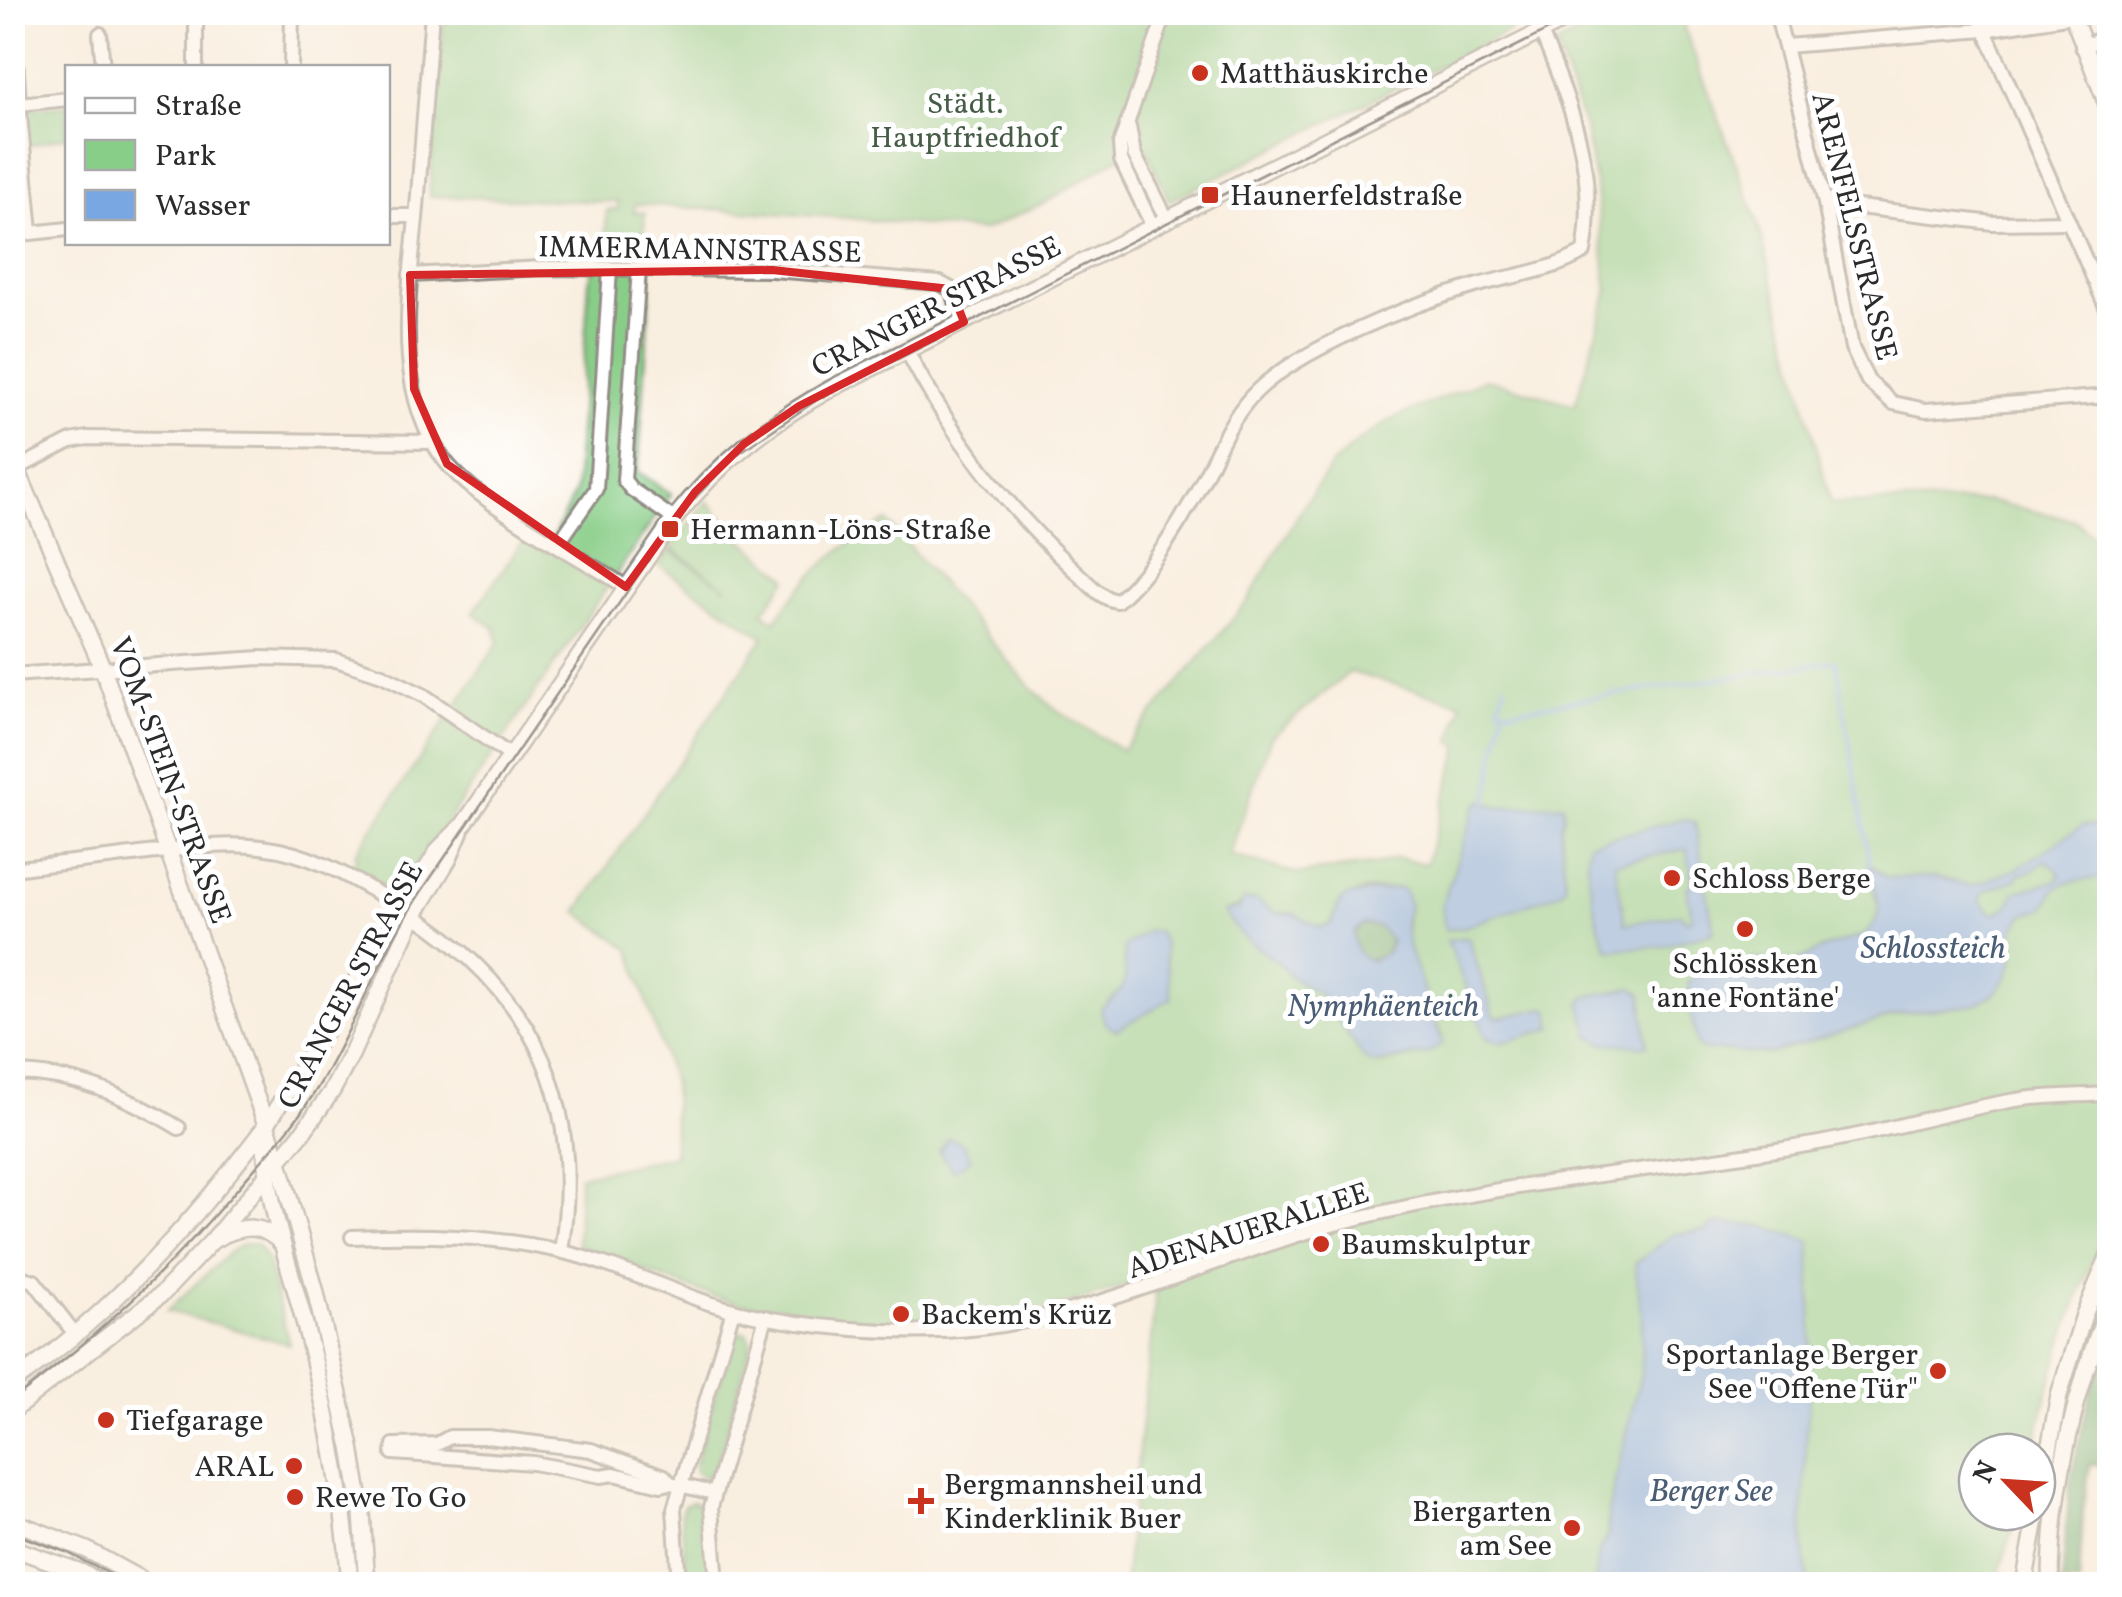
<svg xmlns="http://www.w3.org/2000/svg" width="2122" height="1597" viewBox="0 0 2122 1597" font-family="Vollkorn,serif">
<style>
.green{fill:#89ce88;stroke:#5a7c5a;stroke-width:2.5;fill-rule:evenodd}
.forest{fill:#6eb174;stroke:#4c6e50;stroke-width:2.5}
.water{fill:#78a7e2;stroke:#526986;stroke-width:2.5;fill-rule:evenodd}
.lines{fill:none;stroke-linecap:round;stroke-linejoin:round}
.stream{stroke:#78a7e2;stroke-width:4}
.minor-casing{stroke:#928d86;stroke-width:18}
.major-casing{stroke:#928d86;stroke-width:20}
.minor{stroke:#fff;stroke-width:12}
.major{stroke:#fff;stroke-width:15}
.tram{stroke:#2b2b2b;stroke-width:2.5}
.marked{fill:none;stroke:#d62828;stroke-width:8;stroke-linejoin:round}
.poi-dot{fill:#c8321e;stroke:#fff;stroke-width:4}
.labels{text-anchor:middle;stroke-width:10;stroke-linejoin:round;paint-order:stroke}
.poi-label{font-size:30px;fill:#2b2b2b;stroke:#fff;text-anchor:start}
.park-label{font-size:30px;fill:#475c47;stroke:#fff}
.street-label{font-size:30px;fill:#2b2b2b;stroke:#fff}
.water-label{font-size:32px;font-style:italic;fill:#4a5d74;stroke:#fff}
</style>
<rect width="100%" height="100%" fill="#fff"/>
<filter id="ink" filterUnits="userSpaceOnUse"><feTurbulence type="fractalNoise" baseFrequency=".01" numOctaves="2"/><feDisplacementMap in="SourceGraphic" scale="20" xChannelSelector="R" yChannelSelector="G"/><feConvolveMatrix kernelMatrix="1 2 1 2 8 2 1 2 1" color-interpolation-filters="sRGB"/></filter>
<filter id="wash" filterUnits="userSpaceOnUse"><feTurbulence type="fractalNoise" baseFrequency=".0048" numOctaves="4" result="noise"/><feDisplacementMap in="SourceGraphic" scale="40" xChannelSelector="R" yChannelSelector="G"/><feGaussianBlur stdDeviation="2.25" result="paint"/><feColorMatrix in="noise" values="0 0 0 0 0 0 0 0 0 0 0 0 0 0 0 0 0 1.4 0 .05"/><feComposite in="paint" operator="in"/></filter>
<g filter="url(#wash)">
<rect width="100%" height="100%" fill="#f9efe0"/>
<g class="green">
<polygon points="444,13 1546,13 1169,201 1143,143 1046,202 983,231 847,218 635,204 634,212 645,213 643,246 648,247 651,281 638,472 671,494 397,895 352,866 357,857 355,854 499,642 495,628 473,613 524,539 546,553 575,492 589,282 600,244 605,244 607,210 618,209 618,202 429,196"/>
<path d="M1620,13h85l-22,12 74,195 74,283 156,-2 88,19 34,30v673c-34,74 -58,149 -76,229h-56v60h41l-22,72h-872l31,-282 -1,-25c-34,10 -68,23 -103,31 -95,21 -217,18 -312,-5 -55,-13 -106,-39 -160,-56l-2,-5 2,-66 95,-21 -1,-71 -43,-135 -53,-37 187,-275 -105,-71 10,-16 58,38 -56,-40 36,-47 36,39 45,38 -25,34 12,9c29,-43 65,-77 112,-100l146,169 28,23 61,37 125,-148 57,-97 28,-40 28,-25 32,-21 94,-40 89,26 33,-112 -13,-111 -10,-52 -28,-81 1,-5zM1350,672l112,31 -11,39 9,4 -34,118 -29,-6 -19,6 -80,10 -69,-19 42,-118zM1397,888l12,18c-12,42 18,93 34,131l-17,17 -49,11 -23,-21 -32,-49 -31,-18 -10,-12 -46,-38 -12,-15 19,-7h23l11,8 18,1 26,14 11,-4 9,-23 22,-10z"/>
<polygon points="67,105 67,136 27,146 27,108"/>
<polygon points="244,1244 256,1244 267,1259 289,1344 167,1311 231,1251"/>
<polygon points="738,1332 747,1333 752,1343 716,1470 710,1477 703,1477 695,1472 694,1466 732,1337"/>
<polygon points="692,1501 701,1505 705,1510 712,1584 687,1584 681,1512 684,1505"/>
</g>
<g class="forest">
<circle cx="1371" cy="941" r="18"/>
<polygon points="2103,1340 2109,1344 2109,1467 2090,1464 2083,1511 2079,1584 2062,1584 2070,1480"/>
</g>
<g class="water">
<polygon points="1482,801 1501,807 1563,804 1564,817 1560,827 1566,885 1561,892 1465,927 1445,930 1442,905 1476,806"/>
<path d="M1683,819l12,3 19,110 -52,14 -53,4c-12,-19 -25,-85 -20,-107zM1687,849l5,34 -5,5 5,31 -6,2 -5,-7 -56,10 -10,-61z"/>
<path d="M2083,825l12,1 14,9v38l-4,4 -41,6 -8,5 -12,20 -21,7 -9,14 -1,32 -6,17 -12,15 -20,12 -73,8 -132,41 -65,-4 -8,-5 -8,-43v-22l33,-16 25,-5 51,2 31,-15 36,-11 10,-12 4,-13 -11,-47 19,15 49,-1 35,9 46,-17zM2046,860l12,10 2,6 -4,5 -41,11c-4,13 -10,20 -24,21l-11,-13 4,-9 33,-12 2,-5 13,-3z"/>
<path d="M1397,888l8,3 4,15 -5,16 6,30 33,92 -17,10 -54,10 -9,-7 -41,-61 -31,-19 -10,-12 -40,-30 -18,-23 17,-4 4,-8h12l20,13 18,1 26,14 11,-4 9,-23 7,-5zM1364,924l15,3 12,14 -4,11 -15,9c-14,-4 -21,-16 -17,-30z"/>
<path d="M1147,931h10l6,10 9,57 -56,32 -11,-6 -4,-14c6,-10 17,-12 22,-23 6,-12 -1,-27 2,-41z"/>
<polygon points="1468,937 1494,1016 1499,1018 1544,1008 1549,1009 1553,1028 1501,1043 1486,1038 1447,940"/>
<polygon points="1633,988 1642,994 1647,1046 1603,1043 1590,1036 1581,1003 1585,997"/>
<polygon points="949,1138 962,1143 971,1158 964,1165 952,1170 939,1151"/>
<polygon points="1715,1223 1763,1226 1810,1241 1812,1333 1803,1510 1803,1544 1809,1584 1595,1584 1599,1551 1608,1535 1608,1512 1641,1373 1642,1314 1635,1264 1674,1234 1706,1231"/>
</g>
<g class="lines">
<g class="stream">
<polyline points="1505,684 1499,707 1512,710 1836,661 1870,864"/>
<polyline points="1487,802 1504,708"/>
</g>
</g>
</g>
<g filter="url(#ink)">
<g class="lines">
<g class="minor-casing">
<g id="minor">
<polyline points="196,12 196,68"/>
<path d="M432,12c-5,61 -9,122 -14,183 -6,84 -30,193 27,266 34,44 132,94 181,126"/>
<polyline points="1776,12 1825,203 1852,348 1868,381 1893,403 1926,410 2110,396"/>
<polyline points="1977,12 2110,316"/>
<polyline points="100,34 103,68"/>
<polyline points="1786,46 1984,30 2072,16"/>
<polyline points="2082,47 2110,35"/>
<polyline points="16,54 19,104"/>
<polyline points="291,68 292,12"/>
<polyline points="1129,127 1134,154 1167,219"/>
<polyline points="1825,203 1993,223 2069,222"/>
<polyline points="388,216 416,216"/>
<polyline points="1153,227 1121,160 1120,144 1166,12"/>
<polyline points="31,232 19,104 68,99"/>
<polyline points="12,235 68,229"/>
<polyline points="639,269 624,480 631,489 674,519"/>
<polyline points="410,275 542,268 772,270 940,283 951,289 964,322"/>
<path d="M907,351c42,81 100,157 167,219 13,11 26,29 43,31 34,-28 68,-85 88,-125 13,-26 25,-56 46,-79 41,-46 164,-94 224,-111 37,-11 76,-14 109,-34 14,-78 -13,-149 -43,-220"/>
<polyline points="18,468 71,441 87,438 432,442"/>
<polyline points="558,544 596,489 610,269"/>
<polyline points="12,675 260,658 336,660 382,675 423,695 511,756"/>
<path d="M12,869c46,-6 91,-10 136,-16 38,-4 75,-11 113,-6 49,6 84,27 125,51 140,81 201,192 175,353"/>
<path d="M12,1073c63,0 114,23 167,55"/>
<path d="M352,1237c71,-3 137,-2 207,14 53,12 102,36 153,53 77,24 188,33 269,24 124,-15 235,-72 354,-104 155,-41 315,-52 472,-79 69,-11 135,-32 203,-44 33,-6 66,-5 100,-7"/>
<polyline points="12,1274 34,1281 75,1334"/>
<polyline points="393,1453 394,1445 437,1444 450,1437 488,1437 591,1450 664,1476 670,1483 714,1493"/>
<polyline points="393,1453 533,1463 601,1476 614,1474 661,1485 670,1483"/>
<polyline points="679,1584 674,1509 733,1310"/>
<polyline points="717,1584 711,1507 766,1317"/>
</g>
</g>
<g class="major-casing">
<g id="major">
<polyline points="2071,12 2110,112"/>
<polyline points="12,458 103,669 278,1158 315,1289 351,1447 362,1513 367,1584"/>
<path d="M265,1136c0,66 25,129 41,193 22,84 38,169 44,255"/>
<path d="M215,1239c27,-14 47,-17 68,6"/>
<path d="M12,1383c100,-69 180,-160 253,-256l174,-278 25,-25 210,-305c45,-57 96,-97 160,-132l746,-375"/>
<polyline points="12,1411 163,1293 212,1241 303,1132 332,1091 352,1053 414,916 449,858 460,832"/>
<polyline points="12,1521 87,1550 149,1584"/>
<polyline points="12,1548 81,1572 102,1584"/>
<polyline points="2024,1584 2059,1395 2084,1315 2110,1253"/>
<path d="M2051,1584c0,-94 24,-194 59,-281"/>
</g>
</g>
<use href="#minor" class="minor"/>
<use href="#major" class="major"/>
<g class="tram">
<path d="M12,1401c85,-64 158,-133 226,-213 28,-33 58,-64 80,-101 38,-63 62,-133 103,-195l260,-379 55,-58 81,-55 767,-388"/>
<polyline points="12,1533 66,1552 129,1584"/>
</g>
</g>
</g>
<path d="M0 0H2122V1597H0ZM772,270l179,19 13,33 -165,84 -55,38 -49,48 -69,95 -179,-123 -33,-75 -4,-114z" fill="#f9efe0" fill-opacity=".55" fill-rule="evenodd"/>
<path class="marked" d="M772,270l179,19 13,33 -165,84 -55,38 -49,48 -69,95 -179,-123 -33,-75 -4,-114z"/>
<g class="poi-dot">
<circle cx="1200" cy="73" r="10"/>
<rect x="1200" y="185" width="20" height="20" rx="5"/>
<rect x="660" y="519" width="20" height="20" rx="5"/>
<circle cx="1672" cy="878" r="10"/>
<circle cx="1745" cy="929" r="10"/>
<circle cx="1321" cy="1244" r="10"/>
<circle cx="901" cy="1314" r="10"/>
<circle cx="1938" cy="1371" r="10"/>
<circle cx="106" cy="1420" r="10"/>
<circle cx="294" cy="1466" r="10"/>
<circle cx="295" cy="1497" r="10"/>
<path d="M916 1486h10v10h10v10h-10v10h-10v-10h-10v-10h10z"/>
<circle cx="1572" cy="1528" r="10"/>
</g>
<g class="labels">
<g class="poi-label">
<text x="1220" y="83">Matthäuskirche</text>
<text x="1230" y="205">Haunerfeldstraße</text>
<text x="690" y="539">Hermann-Löns-Straße</text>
<text x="1692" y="888">Schloss Berge</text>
<text x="1745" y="973" text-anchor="middle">Schlössken<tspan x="1745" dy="34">'anne Fontäne'</tspan></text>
<text x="1341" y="1254">Baumskulptur</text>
<text x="921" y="1324">Backem's Krüz</text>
<text x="1918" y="1364" text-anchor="end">Sportanlage Berger<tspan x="1918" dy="34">See "Offene Tür"</tspan></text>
<text x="126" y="1430">Tiefgarage</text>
<text x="274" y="1476" text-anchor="end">ARAL</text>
<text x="944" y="1494">Bergmannsheil und<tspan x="944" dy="34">Kinderklinik Buer</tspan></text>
<text x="315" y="1507">Rewe To Go</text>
<text x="1552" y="1521" text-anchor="end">Biergarten<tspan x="1552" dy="34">am See</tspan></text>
</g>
<g class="park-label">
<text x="965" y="113">Städt.<tspan x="965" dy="34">Hauptfriedhof</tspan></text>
</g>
<g class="street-label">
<text transform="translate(1855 226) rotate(76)" y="10">ARENFELSSTRASSE</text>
<text transform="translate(700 249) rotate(1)" y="10">IMMERMANNSTRASSE</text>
<text transform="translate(936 306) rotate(-27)" y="10">CRANGER STRASSE</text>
<text transform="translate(171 780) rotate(70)" y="10">VOM-STEIN-STRASSE</text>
<text transform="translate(350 985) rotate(-62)" y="10">CRANGER STRASSE</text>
<text transform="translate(1248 1230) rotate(-18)" y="10">ADENAUERALLEE</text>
</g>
<g class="water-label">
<text x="1933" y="958">Schlossteich</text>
<text x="1383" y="1016">Nymphäenteich</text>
<text x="1711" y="1501">Berger See</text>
</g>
</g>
<rect width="2122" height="1597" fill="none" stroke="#fff" stroke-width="50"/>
<rect x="65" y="65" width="325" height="180" fill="#ffffff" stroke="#aaaaaa" stroke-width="2.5"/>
<rect x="85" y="98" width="50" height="15" fill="#ffffff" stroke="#aaaaaa" stroke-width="2.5"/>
<text x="155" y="115" font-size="30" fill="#2b2b2b">Straße</text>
<rect x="85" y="140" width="50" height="30" fill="#89ce88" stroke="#aaaaaa" stroke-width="2.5"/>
<text x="155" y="165" font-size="30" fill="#2b2b2b">Park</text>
<rect x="85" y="190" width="50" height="30" fill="#78a7e2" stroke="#aaaaaa" stroke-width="2.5"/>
<text x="155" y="215" font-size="30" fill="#2b2b2b">Wasser</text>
<g transform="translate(2007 1482) rotate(295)"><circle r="48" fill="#ffffff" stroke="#aaaaaa" stroke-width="2.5"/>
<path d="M0-8L18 38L0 25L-18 38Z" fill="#c8321e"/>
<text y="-15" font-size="28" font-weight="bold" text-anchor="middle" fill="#2b2b2b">N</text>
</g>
</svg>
